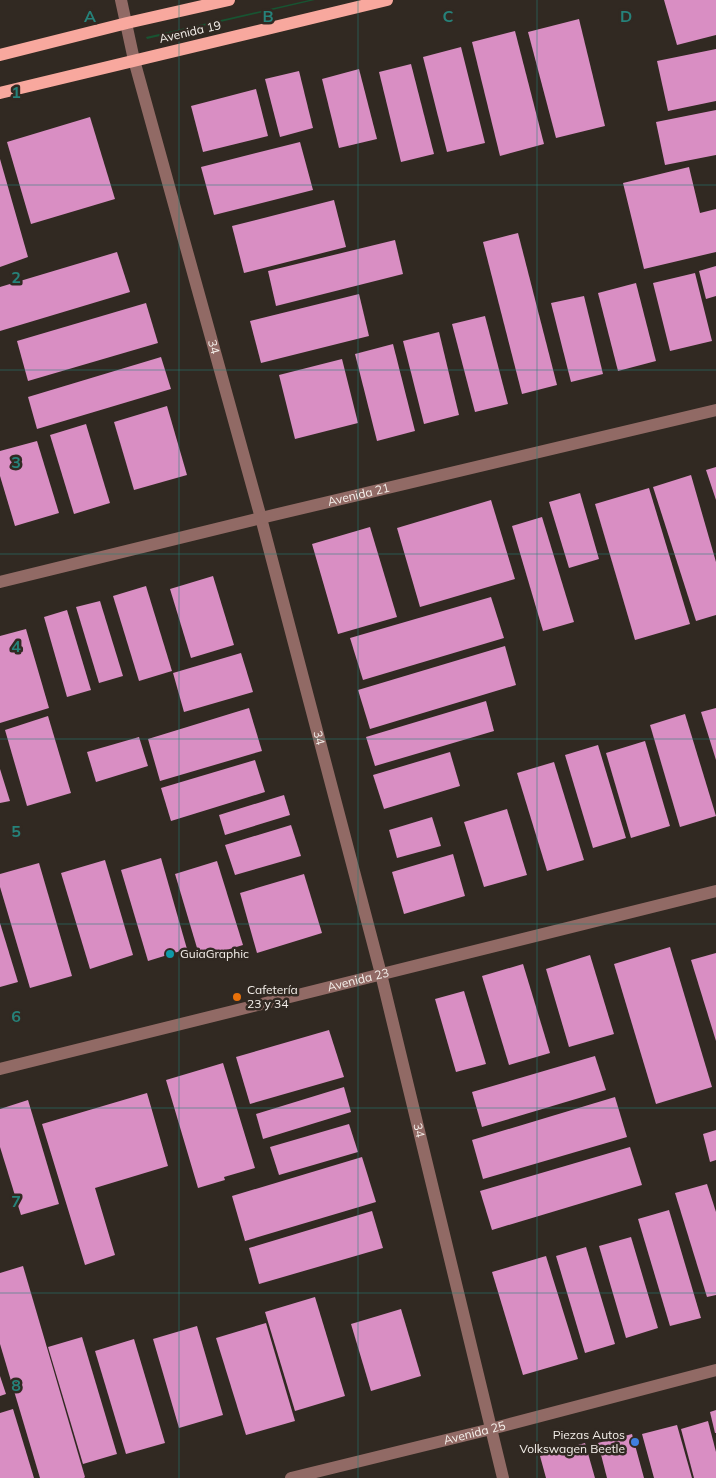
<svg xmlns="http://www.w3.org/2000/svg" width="716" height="1478" viewBox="0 0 716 1478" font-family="Mulish,sans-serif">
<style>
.green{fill:#185432}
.building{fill:#d98ec3}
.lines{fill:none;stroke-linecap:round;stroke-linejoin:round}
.minor{stroke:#916a65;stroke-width:12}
.major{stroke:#f8a89e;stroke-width:12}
.grid{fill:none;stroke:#26827a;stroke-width:1;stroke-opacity:0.55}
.culture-dot{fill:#0f9aa8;stroke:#312922;stroke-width:2}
.food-dot{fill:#e8710a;stroke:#312922;stroke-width:2}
.shop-dot{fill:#3f7fe0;stroke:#312922;stroke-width:2}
.labels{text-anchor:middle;stroke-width:5;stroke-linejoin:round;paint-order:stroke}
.street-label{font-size:12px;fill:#f5f0eb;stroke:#312922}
.poi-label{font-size:12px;fill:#f5f0eb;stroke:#312922;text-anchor:start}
.grid-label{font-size:16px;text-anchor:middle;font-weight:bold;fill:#26827a;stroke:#312922;stroke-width:5;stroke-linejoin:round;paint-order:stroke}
</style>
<rect width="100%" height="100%" fill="#312922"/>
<polygon class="green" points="309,0 315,0 147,39 146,37"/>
<g class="building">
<polygon points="664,0 716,0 716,35 677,45"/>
<polygon points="579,19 605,126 556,138 528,32"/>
<polygon points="515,31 544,144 500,156 472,42"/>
<polygon points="461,47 485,143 447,152 423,57"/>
<polygon points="716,49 716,101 668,111 657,61"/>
<polygon points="411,64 434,154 401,162 379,72"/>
<polygon points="359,69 377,139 339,148 322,79"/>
<polygon points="299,71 313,128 280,137 265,79"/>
<polygon points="256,89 268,136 203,152 191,106"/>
<polygon points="716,110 716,155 665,165 656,122"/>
<polygon points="90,117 115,199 31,224 7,142"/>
<polygon points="300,142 313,190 214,215 201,167"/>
<polygon points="0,159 28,257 0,267"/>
<polygon points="689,167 700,213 716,209 716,252 644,269 623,183"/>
<polygon points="334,200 346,247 244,273 232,226"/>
<polygon points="518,233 557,385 522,394 483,242"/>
<polygon points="395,240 403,274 276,306 268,271"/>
<polygon points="117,252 130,292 0,331 0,287"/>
<polygon points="716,266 716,296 706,299 699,271"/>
<polygon points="695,273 712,341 670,351 653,283"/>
<polygon points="636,283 656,361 618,371 598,293"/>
<polygon points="359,294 369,336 261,363 250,321"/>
<polygon points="584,296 603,374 571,382 551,303"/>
<polygon points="146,303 158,343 28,381 17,341"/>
<polygon points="485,316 508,404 475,412 452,324"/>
<polygon points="439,332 459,415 424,424 403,341"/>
<polygon points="393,344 415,431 377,441 355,354"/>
<polygon points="161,357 171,389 37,429 28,397"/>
<polygon points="342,359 358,423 295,439 279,375"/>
<polygon points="167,406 187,475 134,490 114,422"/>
<polygon points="86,424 110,503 74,514 50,435"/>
<polygon points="37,441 59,513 15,526 0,476 0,451"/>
<polygon points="716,467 716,500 706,470"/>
<polygon points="691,475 716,562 716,615 696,621 653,487"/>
<polygon points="649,488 690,624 635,640 595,504"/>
<polygon points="580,493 599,559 569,568 549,502"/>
<polygon points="491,500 515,579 420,607 397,528"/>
<polygon points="542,517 574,622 543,631 512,526"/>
<polygon points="370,527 397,617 338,634 312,544"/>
<polygon points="213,576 234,645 191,658 170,589"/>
<polygon points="146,586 172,671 139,681 113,596"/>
<polygon points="491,597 504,638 363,680 350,638"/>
<polygon points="100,601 123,676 99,683 76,607"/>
<polygon points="67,610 91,690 67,697 44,617"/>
<polygon points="26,629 49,708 0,723 0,636"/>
<polygon points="505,646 516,685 370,729 358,690"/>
<polygon points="241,653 253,692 184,712 173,673"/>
<polygon points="486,701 494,731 375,766 366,737"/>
<polygon points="249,708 262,751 160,781 148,739"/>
<polygon points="716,708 716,760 701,712"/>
<polygon points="685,714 716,816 680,827 650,725"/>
<polygon points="48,716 71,793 27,806 5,730"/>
<polygon points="139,737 148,766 96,782 87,752"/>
<polygon points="645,741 670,826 631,838 606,753"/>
<polygon points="598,745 626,838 593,848 565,755"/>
<polygon points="450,752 460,786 384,809 373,775"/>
<polygon points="255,760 265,792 171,821 161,788"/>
<polygon points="554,762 584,860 547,871 517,773"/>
<polygon points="0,769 10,801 0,803"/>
<polygon points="284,795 290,815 225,835 219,815"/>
<polygon points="507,809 527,875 484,887 464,822"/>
<polygon points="432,817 441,846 397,858 389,830"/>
<polygon points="291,825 301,856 235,875 225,845"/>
<polygon points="453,854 465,896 404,914 392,872"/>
<polygon points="161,858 187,949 148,961 121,870"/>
<polygon points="105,860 133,955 90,969 61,873"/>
<polygon points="217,861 243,945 200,958 175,874"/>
<polygon points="39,863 72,976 30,988 0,887 0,874"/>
<polygon points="304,874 322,933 257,953 240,893"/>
<polygon points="0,923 18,982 0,987"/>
<polygon points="670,947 712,1087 656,1104 614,964"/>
<polygon points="716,953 716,1041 691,960"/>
<polygon points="590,955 614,1034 569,1047 546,969"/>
<polygon points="523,964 550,1053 509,1065 482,976"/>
<polygon points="464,991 486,1064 456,1072 435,999"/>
<polygon points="329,1030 344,1077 250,1104 236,1057"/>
<polygon points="595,1056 606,1090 482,1127 472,1092"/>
<polygon points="223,1063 255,1168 224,1177 225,1180 198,1188 166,1080"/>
<polygon points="344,1087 351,1112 263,1139 256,1114"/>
<polygon points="147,1093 168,1166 95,1188 115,1255 85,1265 42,1124"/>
<polygon points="615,1097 627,1137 483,1179 472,1140"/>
<polygon points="28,1100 59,1204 21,1215 0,1147 0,1109"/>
<polygon points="349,1124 358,1152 279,1175 270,1147"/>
<polygon points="716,1130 716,1160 710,1162 703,1134"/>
<polygon points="630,1147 642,1185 492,1230 480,1191"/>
<polygon points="362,1157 376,1202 245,1241 232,1196"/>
<polygon points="707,1184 716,1212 716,1295 707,1297 675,1193"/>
<polygon points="669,1210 701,1318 670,1326 638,1219"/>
<polygon points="372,1211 383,1248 259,1284 249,1248"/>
<polygon points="631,1237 658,1328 626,1338 599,1246"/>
<polygon points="586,1247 615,1344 585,1353 556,1256"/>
<polygon points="546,1256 578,1359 523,1375 492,1272"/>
<polygon points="23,1266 85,1477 84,1478 40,1478 0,1344 0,1273"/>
<polygon points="315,1297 345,1396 295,1411 265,1312"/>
<polygon points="401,1309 421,1376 371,1391 351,1324"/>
<polygon points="266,1323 295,1421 246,1435 216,1338"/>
<polygon points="197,1326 223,1415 179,1428 153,1339"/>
<polygon points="82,1337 117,1454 83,1464 48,1347"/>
<polygon points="134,1339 165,1443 126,1454 95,1351"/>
<polygon points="0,1376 6,1394 0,1396"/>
<polygon points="13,1409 34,1478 0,1478 0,1413"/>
<polygon points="716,1410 716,1433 715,1433 710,1412"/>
<polygon points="708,1421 716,1452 716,1478 694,1478 681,1429"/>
<polygon points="677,1425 692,1478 654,1478 642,1434"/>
<polygon points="632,1434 644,1478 607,1478 598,1443"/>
<polygon points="585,1443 595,1478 546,1478 540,1456"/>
</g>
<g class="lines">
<g class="minor">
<path id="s1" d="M121,0l13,60 127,458 120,456 122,504"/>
<path id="s2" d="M0,582l261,-64 455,-108"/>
<path id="s3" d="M0,1069l716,-178"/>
<path id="s4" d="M291,1478l200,-49 225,-59"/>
</g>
<g class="major">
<polyline points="0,55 127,23 229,0"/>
<polyline points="0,93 387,0"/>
</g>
</g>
<path class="grid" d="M179,0v1478M358,0v1478M537,0v1478M0,185h716M0,370h716M0,554h716M0,739h716M0,924h716M0,1108h716M0,1293h716"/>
<circle class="culture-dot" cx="170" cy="954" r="5"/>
<circle class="food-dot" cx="237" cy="997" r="5"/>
<circle class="shop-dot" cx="635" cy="1442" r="5"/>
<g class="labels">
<g class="street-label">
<text transform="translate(190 32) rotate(-13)" y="4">Avenida 19</text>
<text dy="4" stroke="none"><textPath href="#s1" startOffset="359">34</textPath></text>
<text dy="4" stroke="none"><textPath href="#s2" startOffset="369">Avenida 21</textPath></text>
<text dy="4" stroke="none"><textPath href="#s1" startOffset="764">34</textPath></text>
<text dy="4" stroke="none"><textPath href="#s3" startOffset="369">Avenida 23</textPath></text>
<text dy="4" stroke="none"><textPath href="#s1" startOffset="1169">34</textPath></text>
<text dy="4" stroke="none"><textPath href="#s4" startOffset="189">Avenida 25</textPath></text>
</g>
<g class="poi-label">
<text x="180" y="958">GuiaGraphic</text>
<text x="247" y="994">Cafetería<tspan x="247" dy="14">23 y 34</tspan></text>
<text x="625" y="1439" text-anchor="end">Piezas Autos<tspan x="625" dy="14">Volkswagen Beetle</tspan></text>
</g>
</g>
<g class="grid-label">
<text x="90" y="22">A</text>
<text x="268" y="22">B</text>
<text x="448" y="22">C</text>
<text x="626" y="22">D</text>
<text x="16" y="98">1</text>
<text x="16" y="283">2</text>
<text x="16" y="468">3</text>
<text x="16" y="652">4</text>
<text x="16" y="837">5</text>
<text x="16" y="1022">6</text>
<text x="16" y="1207">7</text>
<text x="16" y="1391">8</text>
</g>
</svg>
